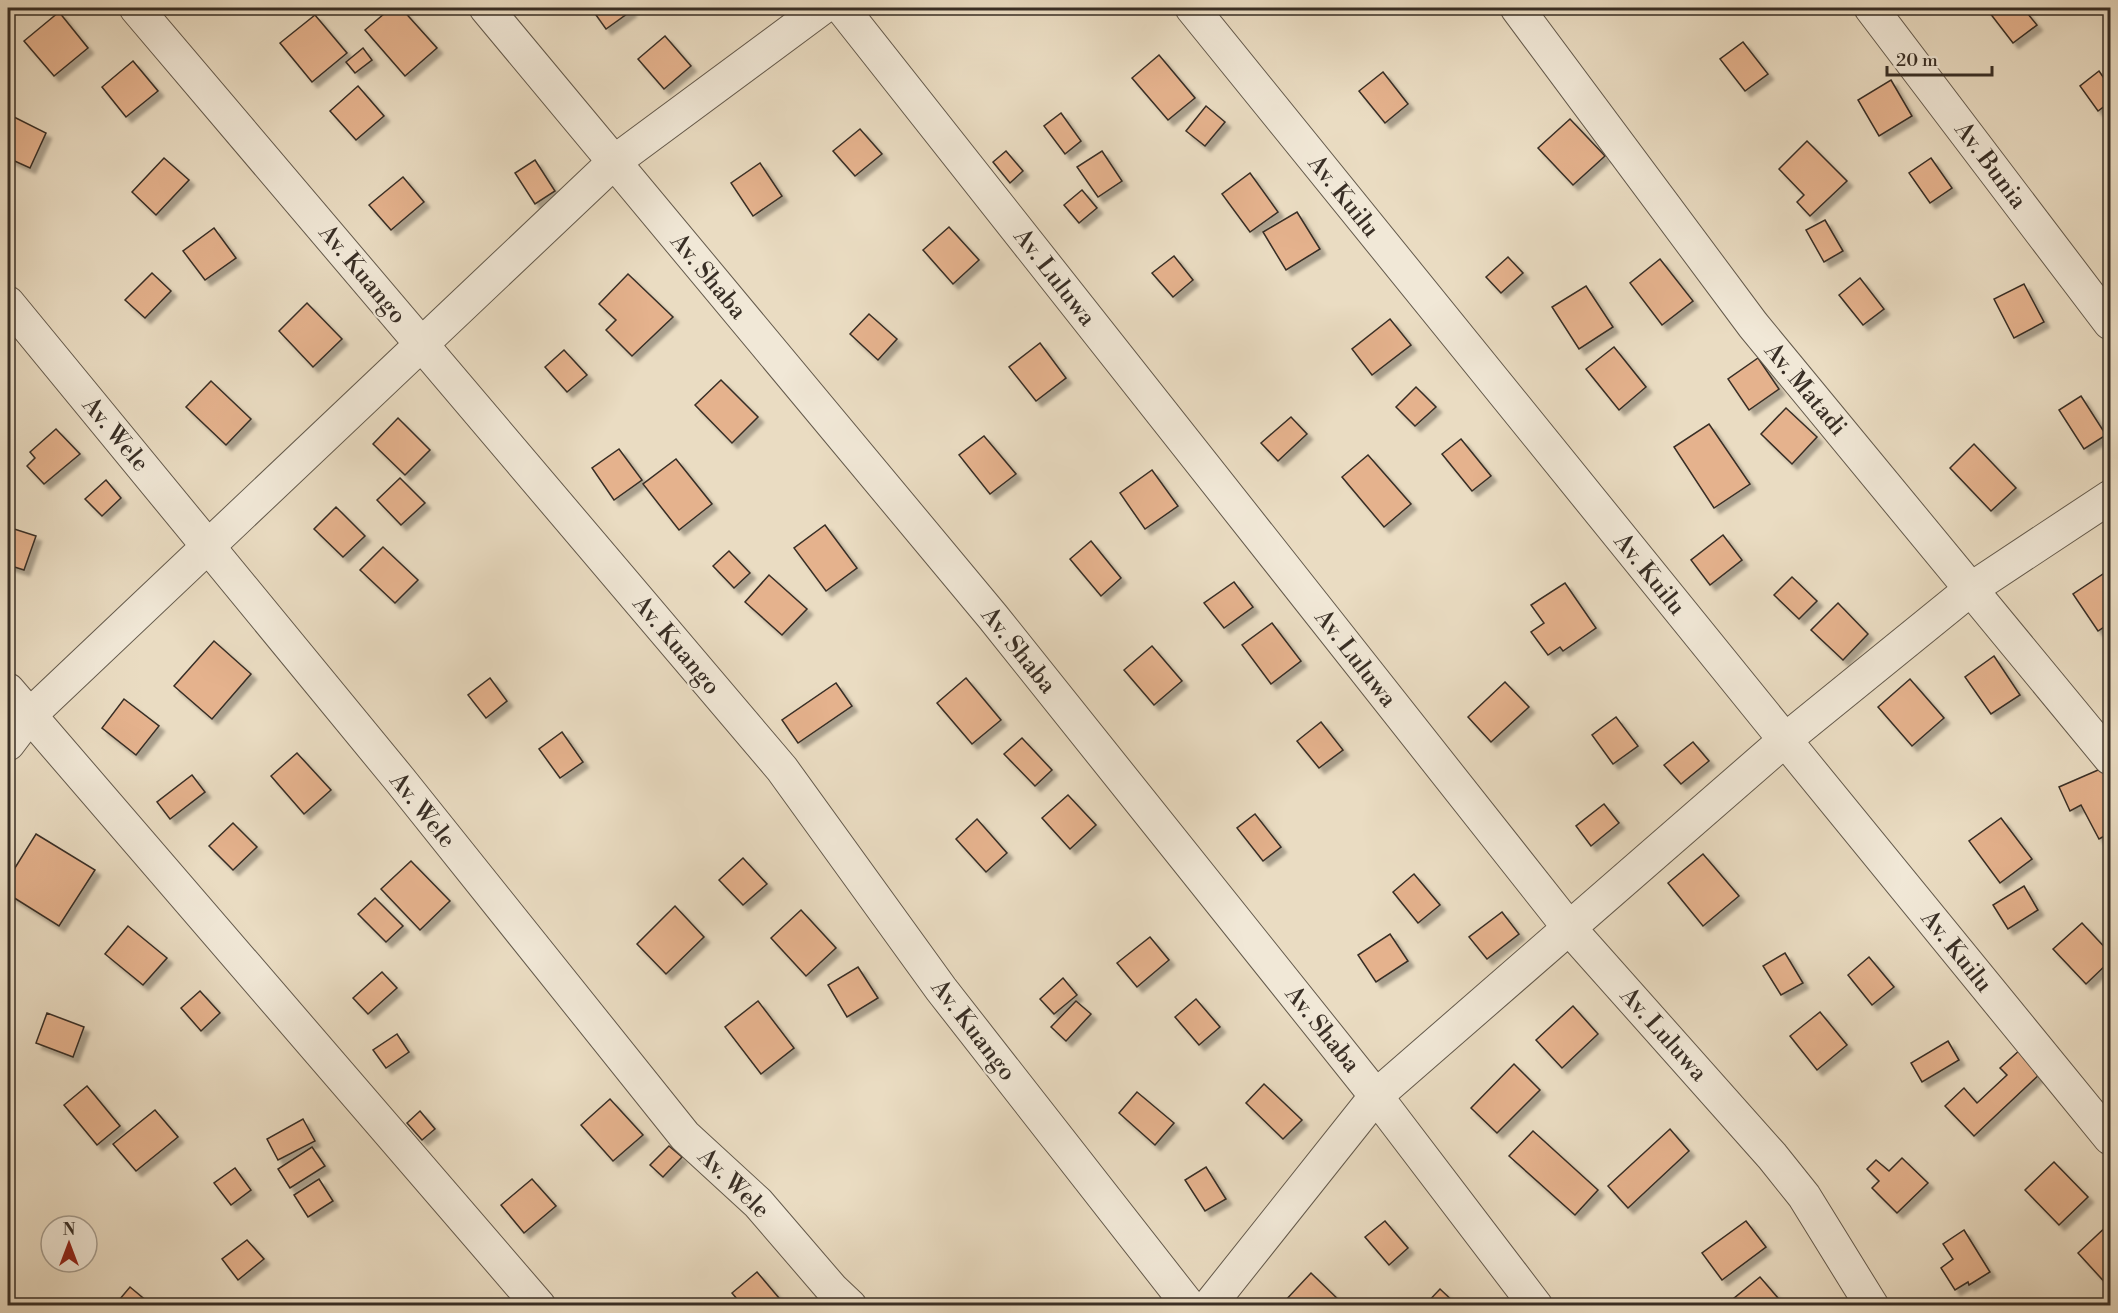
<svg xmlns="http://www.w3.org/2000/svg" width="2118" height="1313" viewBox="0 0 2118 1313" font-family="'Libre Bodoni',serif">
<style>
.building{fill:#e5b28d;stroke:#382e25;stroke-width:1.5;filter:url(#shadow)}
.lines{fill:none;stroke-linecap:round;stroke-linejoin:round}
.street-casing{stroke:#645a4c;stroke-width:35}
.street{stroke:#f1e8d7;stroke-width:33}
.labels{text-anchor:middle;stroke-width:4.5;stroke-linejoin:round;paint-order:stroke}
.street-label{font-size:24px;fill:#382e25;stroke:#f1e8d7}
</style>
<defs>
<filter id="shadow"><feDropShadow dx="5.5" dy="5.5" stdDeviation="1.5" flood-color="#0004"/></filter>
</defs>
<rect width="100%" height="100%" fill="#eadcc2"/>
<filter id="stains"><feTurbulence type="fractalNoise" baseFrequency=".00333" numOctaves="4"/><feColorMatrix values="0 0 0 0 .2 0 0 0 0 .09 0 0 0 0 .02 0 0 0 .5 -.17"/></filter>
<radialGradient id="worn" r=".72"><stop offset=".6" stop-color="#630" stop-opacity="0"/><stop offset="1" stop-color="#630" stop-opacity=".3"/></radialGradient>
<g class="building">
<polygon points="391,8 401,8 437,48 405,76 365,30"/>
<polygon points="591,8 629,8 631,11 606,29"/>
<polygon points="1986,8 2023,8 2037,25 2013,43"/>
<polygon points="59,12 88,48 54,76 24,41"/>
<polygon points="315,15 347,53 312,82 280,43"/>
<polygon points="665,36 691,66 664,89 638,59"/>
<polygon points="1743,42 1768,74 1745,91 1720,59"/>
<polygon points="363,48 372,60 355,73 346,62"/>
<polygon points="1159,55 1195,98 1168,120 1132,78"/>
<polygon points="133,61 158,91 126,117 102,87"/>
<polygon points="2099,71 2110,87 2110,102 2098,111 2080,86"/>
<polygon points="1383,72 1408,104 1385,123 1359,91"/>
<polygon points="1891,80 1912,116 1879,136 1858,100"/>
<polygon points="358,86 384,116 356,140 330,111"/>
<polygon points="1206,106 1225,122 1205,146 1186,131"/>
<polygon points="1061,113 1081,141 1065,154 1044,126"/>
<polygon points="8,114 46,133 30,168 8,158"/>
<polygon points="1570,119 1605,156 1573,185 1538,148"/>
<polygon points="860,129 882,154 855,176 833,151"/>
<polygon points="1807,141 1847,181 1810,216 1797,202 1804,195 1779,169"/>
<polygon points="1006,151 1023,171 1010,183 993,162"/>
<polygon points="1102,151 1122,181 1098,197 1077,167"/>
<polygon points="164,158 189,180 156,215 132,192"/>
<polygon points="1931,158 1952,188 1930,203 1909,173"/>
<polygon points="535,160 555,191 535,204 515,173"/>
<polygon points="760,163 782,196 753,216 731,183"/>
<polygon points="1250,173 1278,212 1250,232 1222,194"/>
<polygon points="403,177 424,202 391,230 369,205"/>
<polygon points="1082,190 1097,208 1079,223 1064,205"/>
<polygon points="1297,212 1320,249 1286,270 1263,232"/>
<polygon points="1825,220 1843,251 1824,262 1806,230"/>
<polygon points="949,227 979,260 953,284 923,250"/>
<polygon points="214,228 236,258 205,280 183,251"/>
<polygon points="1174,256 1193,280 1173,297 1152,273"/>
<polygon points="1508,257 1523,273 1501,293 1486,277"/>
<polygon points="1660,259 1693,301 1662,325 1630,283"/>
<polygon points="152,273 171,291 145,318 125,300"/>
<polygon points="628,274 673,317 632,356 606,330 616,320 599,304"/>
<polygon points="1860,278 1884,309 1863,325 1839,295"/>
<polygon points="2024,284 2044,322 2014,338 1994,299"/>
<polygon points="1586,286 1613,327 1579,349 1552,307"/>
<polygon points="307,303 342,339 313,367 279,331"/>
<polygon points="869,314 897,339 878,360 850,334"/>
<polygon points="1390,319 1411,345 1372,375 1352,349"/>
<polygon points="1040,343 1066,378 1036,401 1009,367"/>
<polygon points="1614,347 1646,387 1619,410 1586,369"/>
<polygon points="564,350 587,375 567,392 545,367"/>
<polygon points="1758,358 1779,389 1749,410 1728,379"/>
<polygon points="721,380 758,417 732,443 695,405"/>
<polygon points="211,381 251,419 226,445 186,407"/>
<polygon points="1416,387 1436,407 1415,426 1396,407"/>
<polygon points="2081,396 2106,435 2084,449 2059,410"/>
<polygon points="1786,408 1817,437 1792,464 1761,434"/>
<polygon points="1291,417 1307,434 1278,461 1261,443"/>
<polygon points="398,418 430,450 405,475 373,444"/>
<polygon points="1709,424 1750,484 1714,508 1674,447"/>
<polygon points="56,429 80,454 44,484 27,466 35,458 30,452"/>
<polygon points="984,436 1016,474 990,494 959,455"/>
<polygon points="1461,439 1491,476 1472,491 1442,454"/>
<polygon points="1974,444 2016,488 1991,511 1950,468"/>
<polygon points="619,449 642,480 614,500 592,468"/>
<polygon points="1368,455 1411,504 1384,527 1342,477"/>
<polygon points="676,459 712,504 679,530 643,484"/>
<polygon points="1152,470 1178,506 1145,529 1120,493"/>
<polygon points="400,478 425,503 401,525 377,500"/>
<polygon points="106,480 121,498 102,516 85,499"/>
<polygon points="336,507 365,536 343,557 314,529"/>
<polygon points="825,525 857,568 826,591 794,548"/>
<polygon points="8,527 36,536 24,570 8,565"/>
<polygon points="1723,535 1742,560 1710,585 1691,560"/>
<polygon points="1091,541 1121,578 1101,596 1070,559"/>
<polygon points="383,547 418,580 395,603 360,570"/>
<polygon points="729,551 750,573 734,588 713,566"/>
<polygon points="2103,574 2110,584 2110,623 2098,631 2073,594"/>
<polygon points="769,575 807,609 782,635 745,602"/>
<polygon points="1792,577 1817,601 1799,619 1774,595"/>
<polygon points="1234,582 1253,607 1224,628 1204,603"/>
<polygon points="1565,583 1596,628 1563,651 1560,647 1548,655 1531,632 1544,623 1531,605"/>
<polygon points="1838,603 1868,634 1843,660 1811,630"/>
<polygon points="1272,623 1301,661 1271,684 1242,645"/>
<polygon points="214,641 251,674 212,719 174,686"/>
<polygon points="1152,646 1182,681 1154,705 1124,670"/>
<polygon points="1994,656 2020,695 1991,714 1965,677"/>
<polygon points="490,678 507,701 486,718 468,695"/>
<polygon points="966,678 1001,720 972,744 937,703"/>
<polygon points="1910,679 1944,718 1912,746 1878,707"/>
<polygon points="1505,682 1529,707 1491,742 1468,717"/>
<polygon points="836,683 852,706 798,743 782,720"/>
<polygon points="124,699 159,726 136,755 102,728"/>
<polygon points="1616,717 1638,746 1613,764 1592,735"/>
<polygon points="1321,722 1343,750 1319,768 1297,741"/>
<polygon points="562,732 583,762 560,778 539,749"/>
<polygon points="1022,738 1052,770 1035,786 1004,754"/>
<polygon points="1693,742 1709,761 1681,784 1664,765"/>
<polygon points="297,753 331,790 304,814 271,776"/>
<polygon points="2105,767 2110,777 2110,833 2099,839 2081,805 2070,811 2059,787"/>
<polygon points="192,775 205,792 170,819 157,802"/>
<polygon points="1068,795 1096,825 1070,849 1042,818"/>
<polygon points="1604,804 1619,823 1591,846 1576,826"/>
<polygon points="1255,814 1281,847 1263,861 1237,828"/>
<polygon points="2001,818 2032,859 2000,883 1969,841"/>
<polygon points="977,819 1007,853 986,872 956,839"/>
<polygon points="233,823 257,847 233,870 209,846"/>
<polygon points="36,834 95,870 59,926 8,894 8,879"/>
<polygon points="1703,854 1739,896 1703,926 1668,883"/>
<polygon points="743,858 767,884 743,905 719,880"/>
<polygon points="411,861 450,901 420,930 381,889"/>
<polygon points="1414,874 1440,905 1418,923 1393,892"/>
<polygon points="2024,886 2038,910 2008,929 1993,905"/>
<polygon points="375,898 403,926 386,942 358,914"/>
<polygon points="675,906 704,937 666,974 637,944"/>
<polygon points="801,910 836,948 806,976 771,938"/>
<polygon points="1502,912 1519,934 1487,959 1469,937"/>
<polygon points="2082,923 2110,953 2110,961 2086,984 2053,949"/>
<polygon points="128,926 167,958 143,985 105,954"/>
<polygon points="1390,934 1408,961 1376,982 1358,955"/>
<polygon points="1150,937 1169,960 1137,987 1117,963"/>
<polygon points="1785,953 1803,983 1781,995 1763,966"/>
<polygon points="1869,957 1894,987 1872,1005 1848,975"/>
<polygon points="858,967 878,998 847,1017 828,985"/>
<polygon points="382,972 397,988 368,1014 353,998"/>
<polygon points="1063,978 1077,995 1054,1014 1040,999"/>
<polygon points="200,991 220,1013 201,1031 181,1008"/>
<polygon points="1196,999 1220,1027 1199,1045 1175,1017"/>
<polygon points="758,1001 794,1048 761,1074 725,1027"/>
<polygon points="1076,1001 1091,1014 1066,1041 1051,1027"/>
<polygon points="1573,1006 1598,1034 1562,1068 1536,1040"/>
<polygon points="1820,1012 1847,1045 1817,1070 1790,1036"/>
<polygon points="47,1013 84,1027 73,1057 36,1043"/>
<polygon points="397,1034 409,1052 386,1068 373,1050"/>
<polygon points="1948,1041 1959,1060 1922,1082 1911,1063"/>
<polygon points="2021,1049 2043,1071 1974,1136 1945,1106 1964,1088 1977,1103 2007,1075 2000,1068"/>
<polygon points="1514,1064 1540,1090 1497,1133 1471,1108"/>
<polygon points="1264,1084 1302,1120 1283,1139 1246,1103"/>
<polygon points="87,1086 120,1126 97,1145 64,1105"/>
<polygon points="1137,1092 1174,1123 1155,1145 1119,1113"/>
<polygon points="610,1099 643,1135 613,1161 581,1125"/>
<polygon points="155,1110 178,1137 136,1171 113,1144"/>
<polygon points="420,1111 435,1129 422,1140 407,1123"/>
<polygon points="303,1119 315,1141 278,1160 267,1139"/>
<polygon points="1670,1129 1689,1151 1628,1208 1608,1186"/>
<polygon points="1533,1131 1598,1190 1575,1215 1509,1156"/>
<polygon points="669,1146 682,1157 663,1177 650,1165"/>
<polygon points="312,1147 325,1166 290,1188 278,1169"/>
<polygon points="1902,1158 1928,1183 1897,1213 1872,1188 1879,1181 1867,1169 1876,1160 1889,1171"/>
<polygon points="2054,1162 2088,1197 2059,1225 2025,1190"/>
<polygon points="1206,1167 1226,1199 1205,1211 1185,1180"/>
<polygon points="235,1168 251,1190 231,1205 214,1183"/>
<polygon points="319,1179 333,1201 308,1217 294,1195"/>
<polygon points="532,1179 556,1206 524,1233 501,1205"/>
<polygon points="1385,1221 1408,1248 1389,1265 1365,1237"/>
<polygon points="1746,1221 1766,1247 1722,1280 1702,1253"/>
<polygon points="2110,1223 2110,1288 2078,1253"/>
<polygon points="1964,1230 1990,1272 1969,1285 1968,1282 1955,1290 1941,1268 1953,1259 1943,1244"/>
<polygon points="247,1240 264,1259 238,1280 222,1259"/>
<polygon points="757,1272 779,1298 770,1306 743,1306 732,1293"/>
<polygon points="1311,1273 1345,1306 1286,1306 1283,1303"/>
<polygon points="1760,1277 1778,1298 1769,1306 1738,1306 1733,1299"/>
<polygon points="130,1287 149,1303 147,1306 114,1306"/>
<polygon points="1440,1289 1458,1306 1424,1306"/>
</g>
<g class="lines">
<g class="street-casing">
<g id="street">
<polyline points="136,8 782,769 941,989 1189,1306"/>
<polyline points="486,8 993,617 1376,1096 1536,1306"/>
<polyline points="842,8 1570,929 1772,1156 1804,1196 1872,1306"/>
<polyline points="1192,8 1785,740 2110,1138"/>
<polyline points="1517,8 1753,325 2110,758"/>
<polyline points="1871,8 2110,323"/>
<polyline points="8,303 400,780 685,1136 758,1203 832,1289 850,1306"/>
<polyline points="8,690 539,1306"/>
<polyline points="8,744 30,715 614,162 822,8"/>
<polyline points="1209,1306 1376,1096 1785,740 1971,589 2110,497"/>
</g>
</g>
<use href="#street" class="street"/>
</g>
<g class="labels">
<g class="street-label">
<text transform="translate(1991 165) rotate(53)" y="8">Av. Bunia</text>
<text transform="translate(1344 196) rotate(51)" y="8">Av. Kuilu</text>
<text transform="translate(363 274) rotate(50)" y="8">Av. Kuango</text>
<text transform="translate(709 276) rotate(50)" y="8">Av. Shaba</text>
<text transform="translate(1055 277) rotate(52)" y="8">Av. Luluwa</text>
<text transform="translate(1806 389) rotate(50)" y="8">Av. Matadi</text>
<text transform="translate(116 434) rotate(50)" y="8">Av. Wele</text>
<text transform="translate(1650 574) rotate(51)" y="8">Av. Kuilu</text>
<text transform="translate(677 645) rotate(50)" y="8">Av. Kuango</text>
<text transform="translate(1019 650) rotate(51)" y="8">Av. Shaba</text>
<text transform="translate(1356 658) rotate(52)" y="8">Av. Luluwa</text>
<text transform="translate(423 810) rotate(51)" y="8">Av. Wele</text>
<text transform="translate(1957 951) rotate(51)" y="8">Av. Kuilu</text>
<text transform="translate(1323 1029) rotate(51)" y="8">Av. Shaba</text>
<text transform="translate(974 1030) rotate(52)" y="8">Av. Kuango</text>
<text transform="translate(1664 1034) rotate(48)" y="8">Av. Luluwa</text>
<text transform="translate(734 1183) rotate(44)" y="8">Av. Wele</text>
</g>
</g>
<rect width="2118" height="1313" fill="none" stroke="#eadcc2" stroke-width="30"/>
<rect x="9" y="9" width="2100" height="1295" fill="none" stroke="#382e25" stroke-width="3"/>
<rect x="15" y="15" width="2088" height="1283" fill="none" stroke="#382e25" stroke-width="1.5"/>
<g transform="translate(69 1244)"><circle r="28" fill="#f1e8d7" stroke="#a79e90" stroke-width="1.5"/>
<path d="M0-4.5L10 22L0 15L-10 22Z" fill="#8f2418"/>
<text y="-9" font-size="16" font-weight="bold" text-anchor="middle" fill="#382e25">N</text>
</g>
<path d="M1887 66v9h105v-9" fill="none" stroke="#382e25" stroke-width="3"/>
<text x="1896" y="66" font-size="18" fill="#382e25" stroke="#f1e8d7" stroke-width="4.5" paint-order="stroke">20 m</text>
<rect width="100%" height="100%" filter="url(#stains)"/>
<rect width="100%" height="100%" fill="url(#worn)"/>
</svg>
